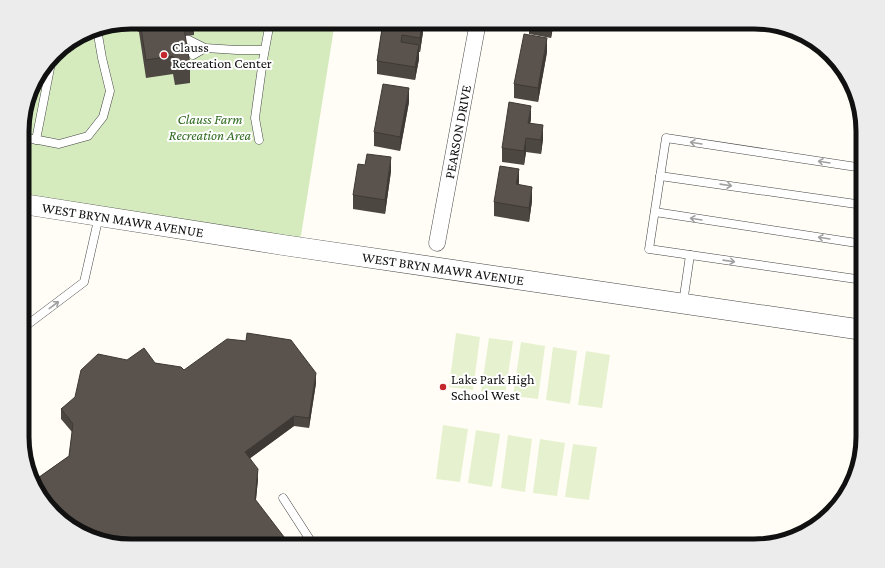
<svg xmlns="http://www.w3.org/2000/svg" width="885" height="568" viewBox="0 0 885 568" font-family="'Crimson Pro',serif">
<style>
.green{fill:#d5ebbd}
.pitch{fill:#e6f2cf}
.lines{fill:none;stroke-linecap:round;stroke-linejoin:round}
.service-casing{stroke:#444;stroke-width:9}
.minor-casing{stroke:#444;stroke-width:17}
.tertiary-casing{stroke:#444;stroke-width:21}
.service{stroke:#fff;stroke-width:8}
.minor{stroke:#fff;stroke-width:16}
.tertiary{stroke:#fff;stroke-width:20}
.wall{fill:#4d4742}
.shaded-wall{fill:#3f3936}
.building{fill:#5a524d;stroke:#3f3936}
.oneway{stroke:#a0a0a0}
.poi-dot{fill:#c4262e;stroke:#fff;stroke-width:1.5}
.labels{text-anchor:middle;stroke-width:4;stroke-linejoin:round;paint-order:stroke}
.poi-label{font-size:14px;fill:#111;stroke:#fff;text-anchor:start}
.park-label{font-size:14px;font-style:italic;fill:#2f6b1f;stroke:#fff}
.street-label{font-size:14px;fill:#111;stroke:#fff}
.rim{fill:none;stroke:#111;stroke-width:5}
</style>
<rect width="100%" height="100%" fill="#fffdf5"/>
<polygon class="green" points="131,22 335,22 299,248 23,205 23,117 33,83 59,49 90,30"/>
<g class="pitch">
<polygon points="456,333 480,337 473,390 449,387"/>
<polygon points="489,338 513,341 505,395 481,391"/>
<polygon points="521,342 545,346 538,399 513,396"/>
<polygon points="553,347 577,351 570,404 546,400"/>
<polygon points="586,351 610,355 602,408 578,405"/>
<polygon points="443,425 468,429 460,482 436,479"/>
<polygon points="476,430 500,434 492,487 468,483"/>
<polygon points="508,435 532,439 525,492 501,488"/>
<polygon points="540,439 565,443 557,496 533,493"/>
<polygon points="573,444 597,447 589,500 565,497"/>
</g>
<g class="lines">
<g class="service-casing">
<g id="service">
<polyline points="185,38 205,48 237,50 264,50"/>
<polyline points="193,55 205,48"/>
<polyline points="23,137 59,144 88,136 103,117 110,91 102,58 97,29"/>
<polyline points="36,140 52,58"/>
<polyline points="259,140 255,118 263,60 270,22"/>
<polyline points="863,168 666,138 649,249 863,280"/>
<polyline points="660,176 863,205"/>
<polyline points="655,212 863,244"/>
<polyline points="683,303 690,255"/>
<polyline points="23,328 84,282 99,216"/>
<polyline points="283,498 314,546"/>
</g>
</g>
<g class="minor-casing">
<g id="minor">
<path id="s1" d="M437,243l41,-221"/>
</g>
</g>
<g class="tertiary-casing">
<g id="tertiary">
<path id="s2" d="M23,204l260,41 580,85"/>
</g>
</g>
<use href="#service" class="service"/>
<use href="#minor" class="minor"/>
<use href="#tertiary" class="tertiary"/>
</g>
<g class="wall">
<polygon points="129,22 200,22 194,23 194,35 185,36 190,65 190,83 175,85 173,74 146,78 139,32 130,26"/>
<polygon points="383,22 423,22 423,32 420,52 419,52 419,59 415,80 377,74 377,61"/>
<polygon points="529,22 554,22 551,38 529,34"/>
<polygon points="547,52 538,102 514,98 514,84"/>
<polygon points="409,102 400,151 374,146 374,132"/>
<polygon points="531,119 530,123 543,139 541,154 526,152 524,165 502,162 502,148"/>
<polygon points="391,171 385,214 353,209 353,195"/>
<polygon points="519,185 532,201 529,222 494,216 494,202"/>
<polygon points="127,360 155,363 184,370 316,383 309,428 294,426 250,458 258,479 256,500 35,480 69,456 72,432 61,419 61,409"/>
</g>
<g class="shaded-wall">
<polygon points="422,22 423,22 423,32 420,52 420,38"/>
<polygon points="552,22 554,22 551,38 551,24"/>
<polygon points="547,38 547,52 538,102 538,88"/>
<polygon points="419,45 419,59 415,80 415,67"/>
<polygon points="409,88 409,102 400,151 400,137"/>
<polygon points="531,106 531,119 528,137 528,123"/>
<polygon points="543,125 543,139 541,154 541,140"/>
<polygon points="526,138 526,152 524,165 524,151"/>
<polygon points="391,157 391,171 385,214 385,200"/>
<polygon points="519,169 519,183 516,198 516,184"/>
<polygon points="532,187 532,201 529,222 529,208"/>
<polygon points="316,373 316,383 309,428 309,418"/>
<polygon points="294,416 294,426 245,462 245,452"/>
<polygon points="258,469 258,479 255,508 255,499"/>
</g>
<g class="building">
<polygon points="140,22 183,22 190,65 175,67 173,56 146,60"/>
<polygon points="383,22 422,22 420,38 402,35 401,42 419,45 415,67 377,61"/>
<polygon points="541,22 552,22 551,24"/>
<polygon points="524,34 547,38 538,88 514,84"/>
<polygon points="383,84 409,88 400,137 374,132"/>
<polygon points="509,102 531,106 528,123 543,125 541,140 526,138 524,151 502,148"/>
<polygon points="367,154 391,157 385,200 353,195 358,164 365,165"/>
<polygon points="500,166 519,169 516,184 532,187 529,208 494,202"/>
<polygon points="247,333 291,340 316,373 309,418 294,416 245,452 258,469 255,499 291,546 131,546 71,528 40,497 32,477 35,480 69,456 73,424 61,409 75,397 81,370 98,354 127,360 144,348 155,363 181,367 184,370 227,339 246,341"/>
</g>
<defs><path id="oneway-shaft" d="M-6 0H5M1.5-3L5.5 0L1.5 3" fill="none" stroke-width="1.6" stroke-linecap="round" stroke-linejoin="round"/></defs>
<g class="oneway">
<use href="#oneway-shaft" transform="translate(696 143) rotate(-171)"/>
<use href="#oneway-shaft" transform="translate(824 162) rotate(-171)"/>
<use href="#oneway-shaft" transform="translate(726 185) rotate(8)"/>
<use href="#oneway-shaft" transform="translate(696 219) rotate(-171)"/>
<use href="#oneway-shaft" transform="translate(824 238) rotate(-171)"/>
<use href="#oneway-shaft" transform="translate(729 261) rotate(8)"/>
<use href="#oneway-shaft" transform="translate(54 305) rotate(-37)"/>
</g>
<g class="poi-dot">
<circle cx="164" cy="55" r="4"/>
<circle cx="443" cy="387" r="4"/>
</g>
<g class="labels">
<g class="poi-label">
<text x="172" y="52">Clauss<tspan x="172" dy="16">Recreation Center</tspan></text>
<text x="451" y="384">Lake Park High<tspan x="451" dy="16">School West</tspan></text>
</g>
<g class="park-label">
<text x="210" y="124">Clauss Farm<tspan x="210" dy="16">Recreation Area</tspan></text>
</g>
<g class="street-label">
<text dy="5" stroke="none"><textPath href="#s1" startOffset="113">PEARSON DRIVE</textPath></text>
<text dy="5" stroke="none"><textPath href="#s2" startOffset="101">WEST BRYN MAWR AVENUE</textPath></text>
<text dy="5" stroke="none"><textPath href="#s2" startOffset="425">WEST BRYN MAWR AVENUE</textPath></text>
</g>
</g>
<path d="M0 0H885V568H0ZM131 29H754A102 102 0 0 1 856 131V437A102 102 0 0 1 754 539H131A102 102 0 0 1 29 437V131A102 102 0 0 1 131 29Z" fill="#ececec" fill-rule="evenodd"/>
<path class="rim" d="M131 29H754A102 102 0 0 1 856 131V437A102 102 0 0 1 754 539H131A102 102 0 0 1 29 437V131A102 102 0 0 1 131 29Z"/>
</svg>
